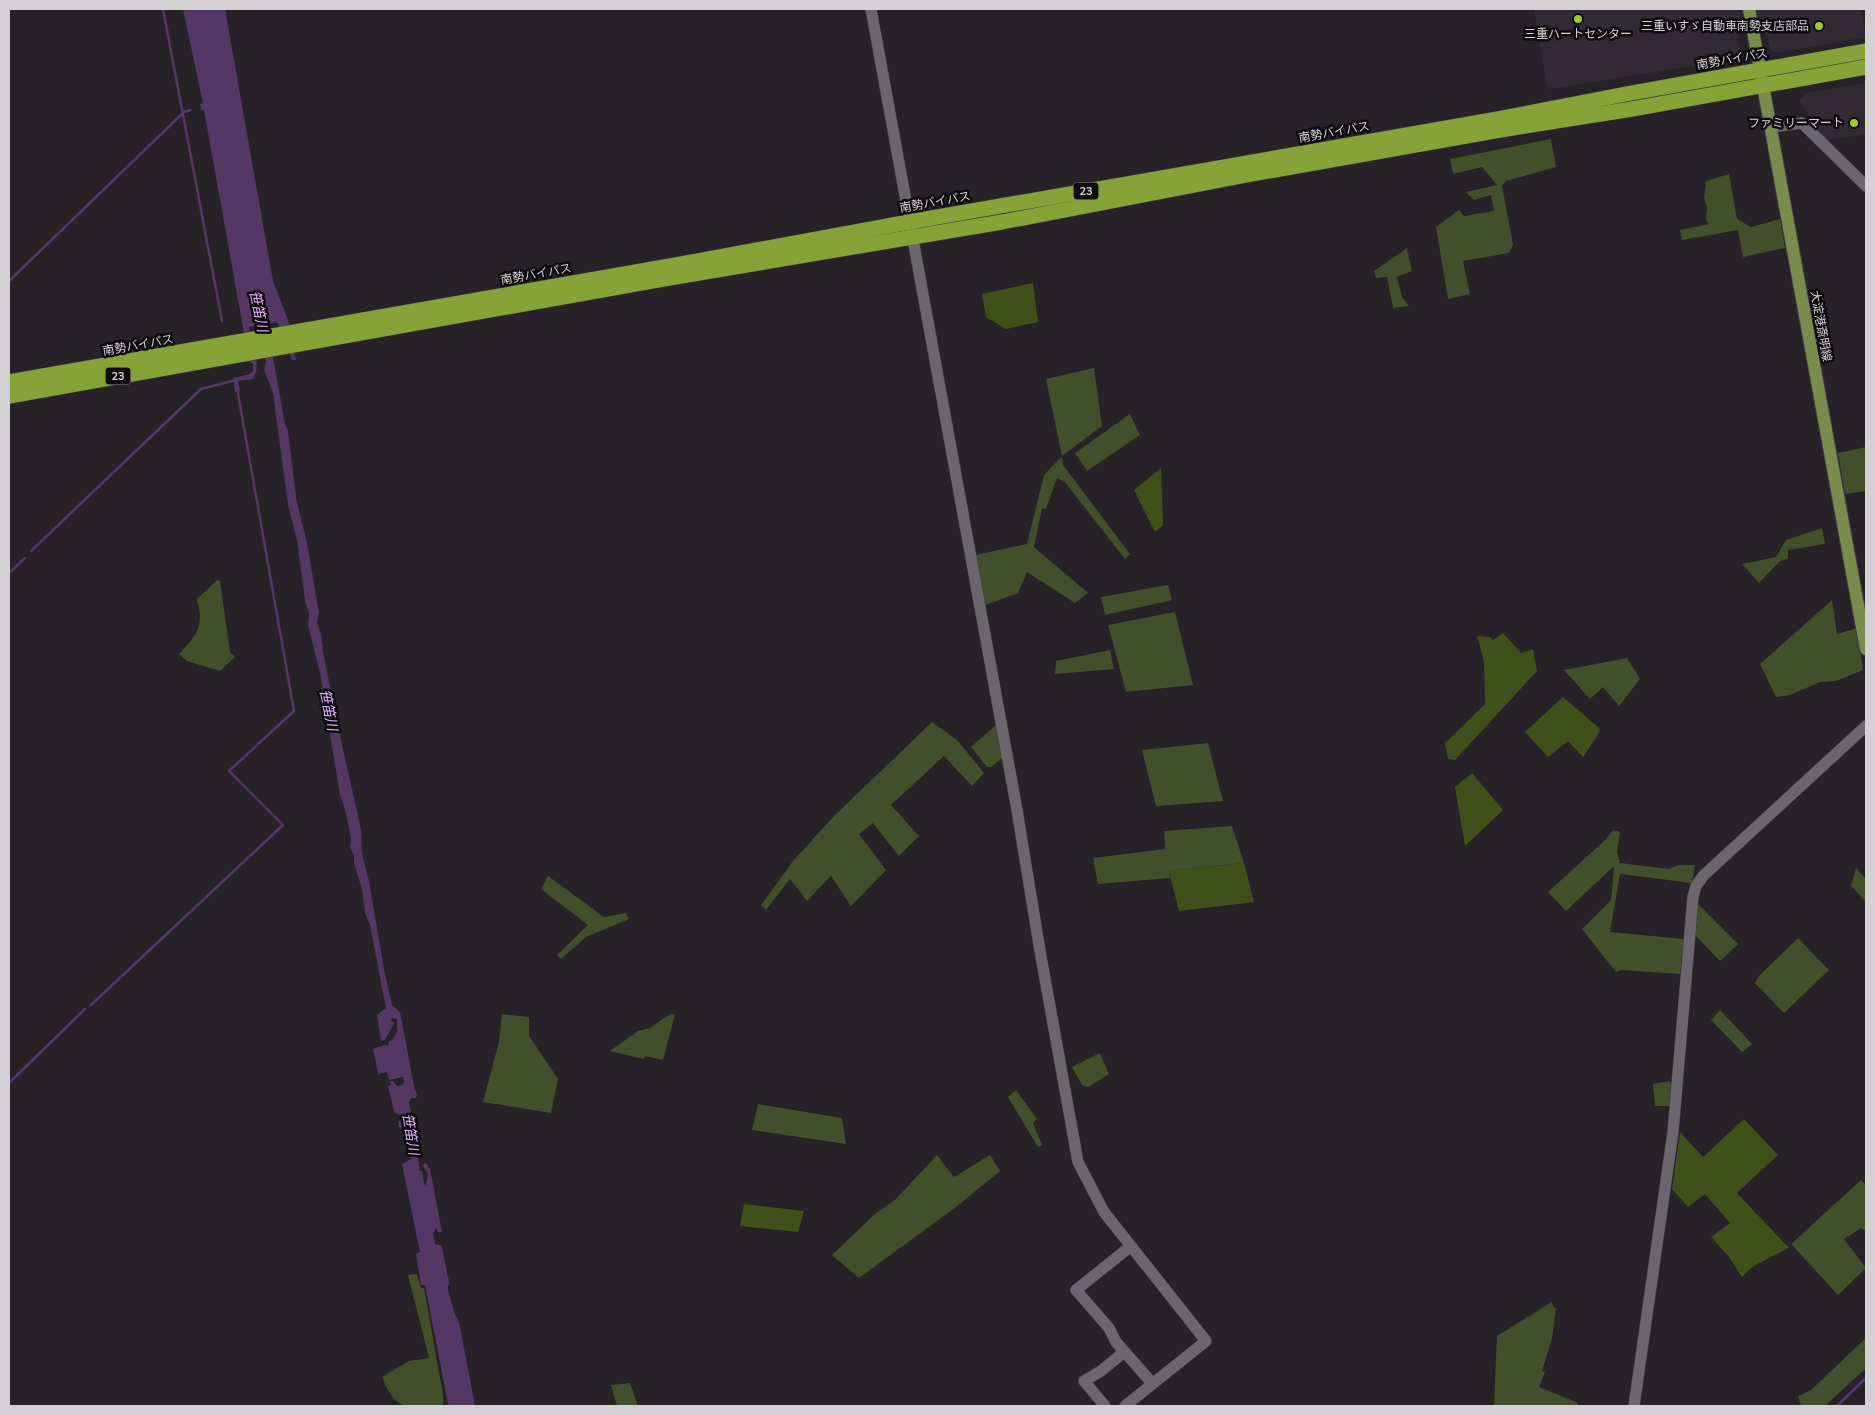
<svg xmlns="http://www.w3.org/2000/svg" width="1875" height="1415" viewBox="0 0 1875 1415" font-family="'Nunito Sans','Noto Sans JP',sans-serif">
<style>
.built{fill:#312a35}
.green{fill:#434e2b}
.forest{fill:#41501a}
.water{fill:#543764}
.lines{fill:none;stroke-linecap:round;stroke-linejoin:round}
.stream{stroke:#543764;stroke-width:2.5}
.minor-casing{stroke:#423e44;stroke-width:12}
.major-casing{stroke:#423e44;stroke-width:14}
.highway-casing{stroke:#423e44;stroke-width:16}
.minor{stroke:#6b666d;stroke-width:11}
.major{stroke:#7b8b4d;stroke-width:12}
.highway{stroke:#86a338;stroke-width:15}
.poi-dot{fill:#a2c928;stroke:#0e0c0f;stroke-width:2}
.labels{text-anchor:middle;stroke-width:5;stroke-linejoin:round;paint-order:stroke}
.shield{fill:#0e0c0f;stroke:#99969a;stroke-width:1}
.shield-label{font-size:11px;font-weight:bold;fill:#d4d1d5}
.poi-label{font-size:12px;fill:#d4d1d5;stroke:#0e0c0f;text-anchor:end}
.street-label{font-size:12px;fill:#d4d1d5;stroke:#0e0c0f}
.water-label{font-size:14px;font-style:italic;fill:#e1b2fb;stroke:#0e0c0f}
</style>
<rect width="100%" height="100%" fill="#262228"/>
<g class="built">
<polygon points="1534,9 1739,9 1743,27 1737,39 1740,49 1735,55 1736,59 1550,89 1547,86"/>
<polygon points="1755,9 1861,9 1866,37 1777,53 1770,49 1767,36 1757,25"/>
<polygon points="1866,83 1866,134 1832,140 1826,139 1809,121 1811,118 1799,100 1808,93"/>
</g>
<g class="green">
<polygon points="1551,139 1556,167 1506,181 1502,186 1513,245 1509,253 1463,261 1470,294 1448,299 1436,227 1459,210 1464,216 1494,211 1491,195 1474,200 1466,192 1497,185 1482,167 1453,174 1450,159"/>
<polygon points="1729,174 1737,219 1751,227 1780,219 1785,248 1743,257 1738,230 1682,240 1680,230 1709,224 1706,220 1707,207 1704,198 1706,181"/>
<polygon points="1407,248 1412,271 1397,277 1402,297 1409,306 1393,308 1387,277 1376,278 1374,271"/>
<polygon points="1094,368 1102,426 1062,456 1063,465 1130,554 1125,559 1064,481 1057,478 1046,509 1042,508 1034,547 1088,593 1075,603 1027,572 1018,593 983,606 975,555 1027,544 1044,475 1062,456 1046,379"/>
<polygon points="1130,414 1140,435 1087,471 1075,453"/>
<polygon points="1866,447 1866,491 1845,494 1838,453"/>
<polygon points="1822,528 1825,544 1788,550 1788,559 1780,561 1759,583 1742,564 1776,557 1786,540"/>
<path d="M217,580l3,1 10,71 5,5 -15,14 -33,-10 -8,-7c19,-20 25,-27 18,-55z"/>
<polygon points="1168,585 1172,600 1105,615 1101,597"/>
<polygon points="1832,600 1837,634 1857,628 1863,670 1836,681 1820,682 1790,695 1776,697 1760,664"/>
<polygon points="1175,612 1193,685 1126,692 1108,625"/>
<polygon points="1110,650 1114,669 1055,674 1056,661"/>
<polygon points="1627,658 1640,679 1619,706 1603,687 1590,699 1564,670"/>
<polygon points="932,722 957,740 984,773 972,786 944,756 891,805 919,836 899,856 873,823 859,834 886,870 851,906 831,876 807,901 790,879 766,910 761,905 793,861 834,816"/>
<polygon points="997,724 1002,758 991,767 987,767 971,747"/>
<polygon points="1208,743 1223,801 1156,806 1142,750"/>
<polygon points="1232,826 1244,863 1169,871 1171,878 1098,884 1093,858 1165,849 1164,831"/>
<polygon points="1613,830 1620,832 1617,852 1620,863 1669,869 1678,865 1695,865 1692,883 1620,874 1610,932 1684,939 1680,974 1621,970 1616,972 1582,929 1611,900 1614,866 1566,911 1548,892 1605,840"/>
<polygon points="1856,868 1866,879 1866,902 1851,886"/>
<polygon points="548,876 604,917 626,913 629,919 586,937 561,959 557,955 588,925 541,889"/>
<polygon points="1698,904 1738,944 1720,961 1695,935"/>
<polygon points="1798,938 1829,970 1784,1013 1755,983 1759,976"/>
<polygon points="1720,1010 1752,1044 1742,1052 1711,1020"/>
<polygon points="502,1014 529,1017 529,1036 558,1079 551,1113 483,1102 499,1042"/>
<polygon points="670,1014 675,1014 663,1060 645,1056 644,1059 610,1051 638,1031 650,1028"/>
<polygon points="1100,1053 1109,1074 1088,1087 1082,1085 1072,1067"/>
<polygon points="1670,1081 1672,1086 1671,1106 1655,1106 1653,1084"/>
<polygon points="1016,1090 1037,1119 1033,1123 1042,1145 1038,1147 1008,1097"/>
<polygon points="758,1104 842,1118 846,1144 752,1130"/>
<polygon points="937,1155 954,1177 990,1155 1000,1171 956,1207 859,1278 832,1255 876,1213 895,1200"/>
<polygon points="1861,1180 1866,1185 1866,1232 1861,1228 1844,1239 1866,1268 1838,1295 1791,1244"/>
<path d="M417,1274l4,14h3l19,107v11c-34,0 -47,8 -61,-29l27,-16 20,-3 -21,-83z"/>
<polygon points="1552,1302 1553,1307 1556,1308 1552,1338 1542,1371 1545,1372 1539,1387 1578,1403 1578,1406 1494,1406 1497,1336"/>
<polygon points="1866,1338 1866,1368 1825,1406 1801,1406 1798,1396 1811,1390"/>
<polygon points="630,1383 638,1406 617,1406 611,1385"/>
</g>
<g class="forest">
<polygon points="1033,283 1038,322 1006,329 986,317 982,294"/>
<polygon points="1161,468 1163,525 1155,532 1134,490"/>
<polygon points="1503,633 1521,653 1533,649 1537,671 1455,760 1448,759 1445,743 1485,704 1484,661 1477,636 1489,637 1493,640"/>
<polygon points="1563,697 1600,729 1599,733 1583,757 1568,741 1548,757 1525,732"/>
<polygon points="1472,773 1503,810 1465,846 1455,787"/>
<polygon points="1244,863 1254,902 1179,911 1169,871"/>
<polygon points="1744,1119 1778,1155 1737,1193 1789,1248 1752,1267 1742,1277 1729,1257 1711,1237 1730,1223 1705,1194 1688,1207 1672,1189 1680,1132 1703,1157"/>
<polygon points="744,1204 804,1211 798,1232 740,1226"/>
</g>
<path class="water" d="M183,9h42l48,272 15,39 8,40h-4l-15,-38 -10,2 18,100 3,6 8,68 11,45 12,70 -2,9 4,12 2,17 13,67 25,111 1,25 7,27 15,88 8,36 8,7 14,74 3,9 -1,3h-5l-2,4 11,69h2l2,13 2,1 2,-11 -5,-8 1,-3 3,1 1,4h2l12,64h-4l-2,-4 -3,5 2,11 7,2c2,12 4,23 7,35 1,7 -1,1 -1,8 0,3 8,30 11,33l16,84h-25l-2,-2 -23,-119h-4l-5,-31 4,-2 -18,-88 9,-5 -2,-18 -3,-11 -8,-4 1,-5 4,-1 -1,-4 -8,-4 -6,-26 3,-1 -1,-3 3,-1 4,5 5,-1 2,-4 -1,-4 -14,3 -2,-8 -9,2 -5,-25 12,-4 3,1 1,-5 3,-1 5,-8v-13l-5,-1 -1,2 3,3 -9,17 -4,1 -4,-26 9,-7 -16,-83 -5,-12 -3,-24 -8,-26v-8l-4,-8 1,-9 -6,-29 -5,-14 -20,-122 -12,-48 1,-11 -4,-13 -8,-61 -9,-35 -15,-112 -9,-23 2,-8 -7,-37 -10,2c3,15 13,39 4,52l-15,2 2,10 -5,1 -2,-14 17,-4 3,-3v-7l-4,-3 -45,-251h-3l-1,-6 3,-1z"/>
<g class="lines">
<g class="stream">
<polyline points="163,9 222,321"/>
<polyline points="9,281 184,112 190,110"/>
<polyline points="31,551 201,389 236,380"/>
<polyline points="9,573 25,558"/>
<polyline points="91,1005 283,825 229,771 294,711 237,388"/>
<polyline points="9,1083 85,1009"/>
<polyline points="1837,1406 1866,1378"/>
</g>
<g class="minor-casing">
<g id="minor">
<polyline points="871,9 1017,810 1040,951 1078,1162 1104,1212 1206,1341 1125,1406"/>
<polyline points="1771,127 1802,123 1866,186"/>
<polyline points="1131,1246 1076,1290 1109,1328 1116,1342 1152,1383"/>
<polyline points="1105,1406 1084,1381 1101,1371 1124,1352"/>
<polyline points="1634,1406 1673,1132 1693,897 1696,886 1703,876 1866,726"/>
</g>
</g>
<g class="major-casing">
<polyline id="major" points="1749,9 1866,649"/>
</g>
<g class="highway-casing">
<g id="highway">
<polyline points="9,382 670,266 909,222 1498,119 1626,94 1866,51"/>
<polyline points="9,396 669,278 1002,222 1252,174 1500,130 1632,109 1866,67"/>
</g>
</g>
<use href="#minor" class="minor"/>
<use href="#major" class="major"/>
<use href="#highway" class="highway"/>
</g>
<g class="poi-dot">
<circle cx="1578" cy="19" r="5"/>
<circle cx="1819" cy="26" r="5"/>
<circle cx="1854" cy="123" r="5"/>
</g>
<g class="labels">
<g class="shield">
<rect x="1073.5" y="182.5" width="25" height="17" rx="4"/>
<rect x="105.5" y="367.5" width="25" height="17" rx="4"/>
</g>
<g class="shield-label">
<text x="1086" y="195">23</text>
<text x="118" y="380">23</text>
</g>
<g class="poi-label">
<text x="1809" y="30">三重いすゞ自動車南勢支店部品</text>
<text x="1578" y="38" text-anchor="middle">三重ハートセンター</text>
<text x="1844" y="127">ファミリーマート</text>
</g>
<g class="street-label">
<text transform="translate(1732 59) rotate(-10)" y="4">南勢バイパス</text>
<text transform="translate(1334 132) rotate(-10)" y="4">南勢バイパス</text>
<text transform="translate(935 202) rotate(-10)" y="4">南勢バイパス</text>
<text transform="translate(536 274) rotate(-10)" y="4">南勢バイパス</text>
<text transform="translate(1821 326) rotate(80)" y="4">大淀港斎明線</text>
<text transform="translate(138 345) rotate(-10)" y="4">南勢バイパス</text>
</g>
<g class="water-label">
<text transform="translate(259 311) rotate(78)" y="5">笹笛川</text>
<text transform="translate(329 710) rotate(79)" y="5">笹笛川</text>
<text transform="translate(411 1134) rotate(81)" y="5">笹笛川</text>
</g>
</g>
<rect width="1875" height="1415" fill="none" stroke="#d4d1d5" stroke-width="20"/>
</svg>
